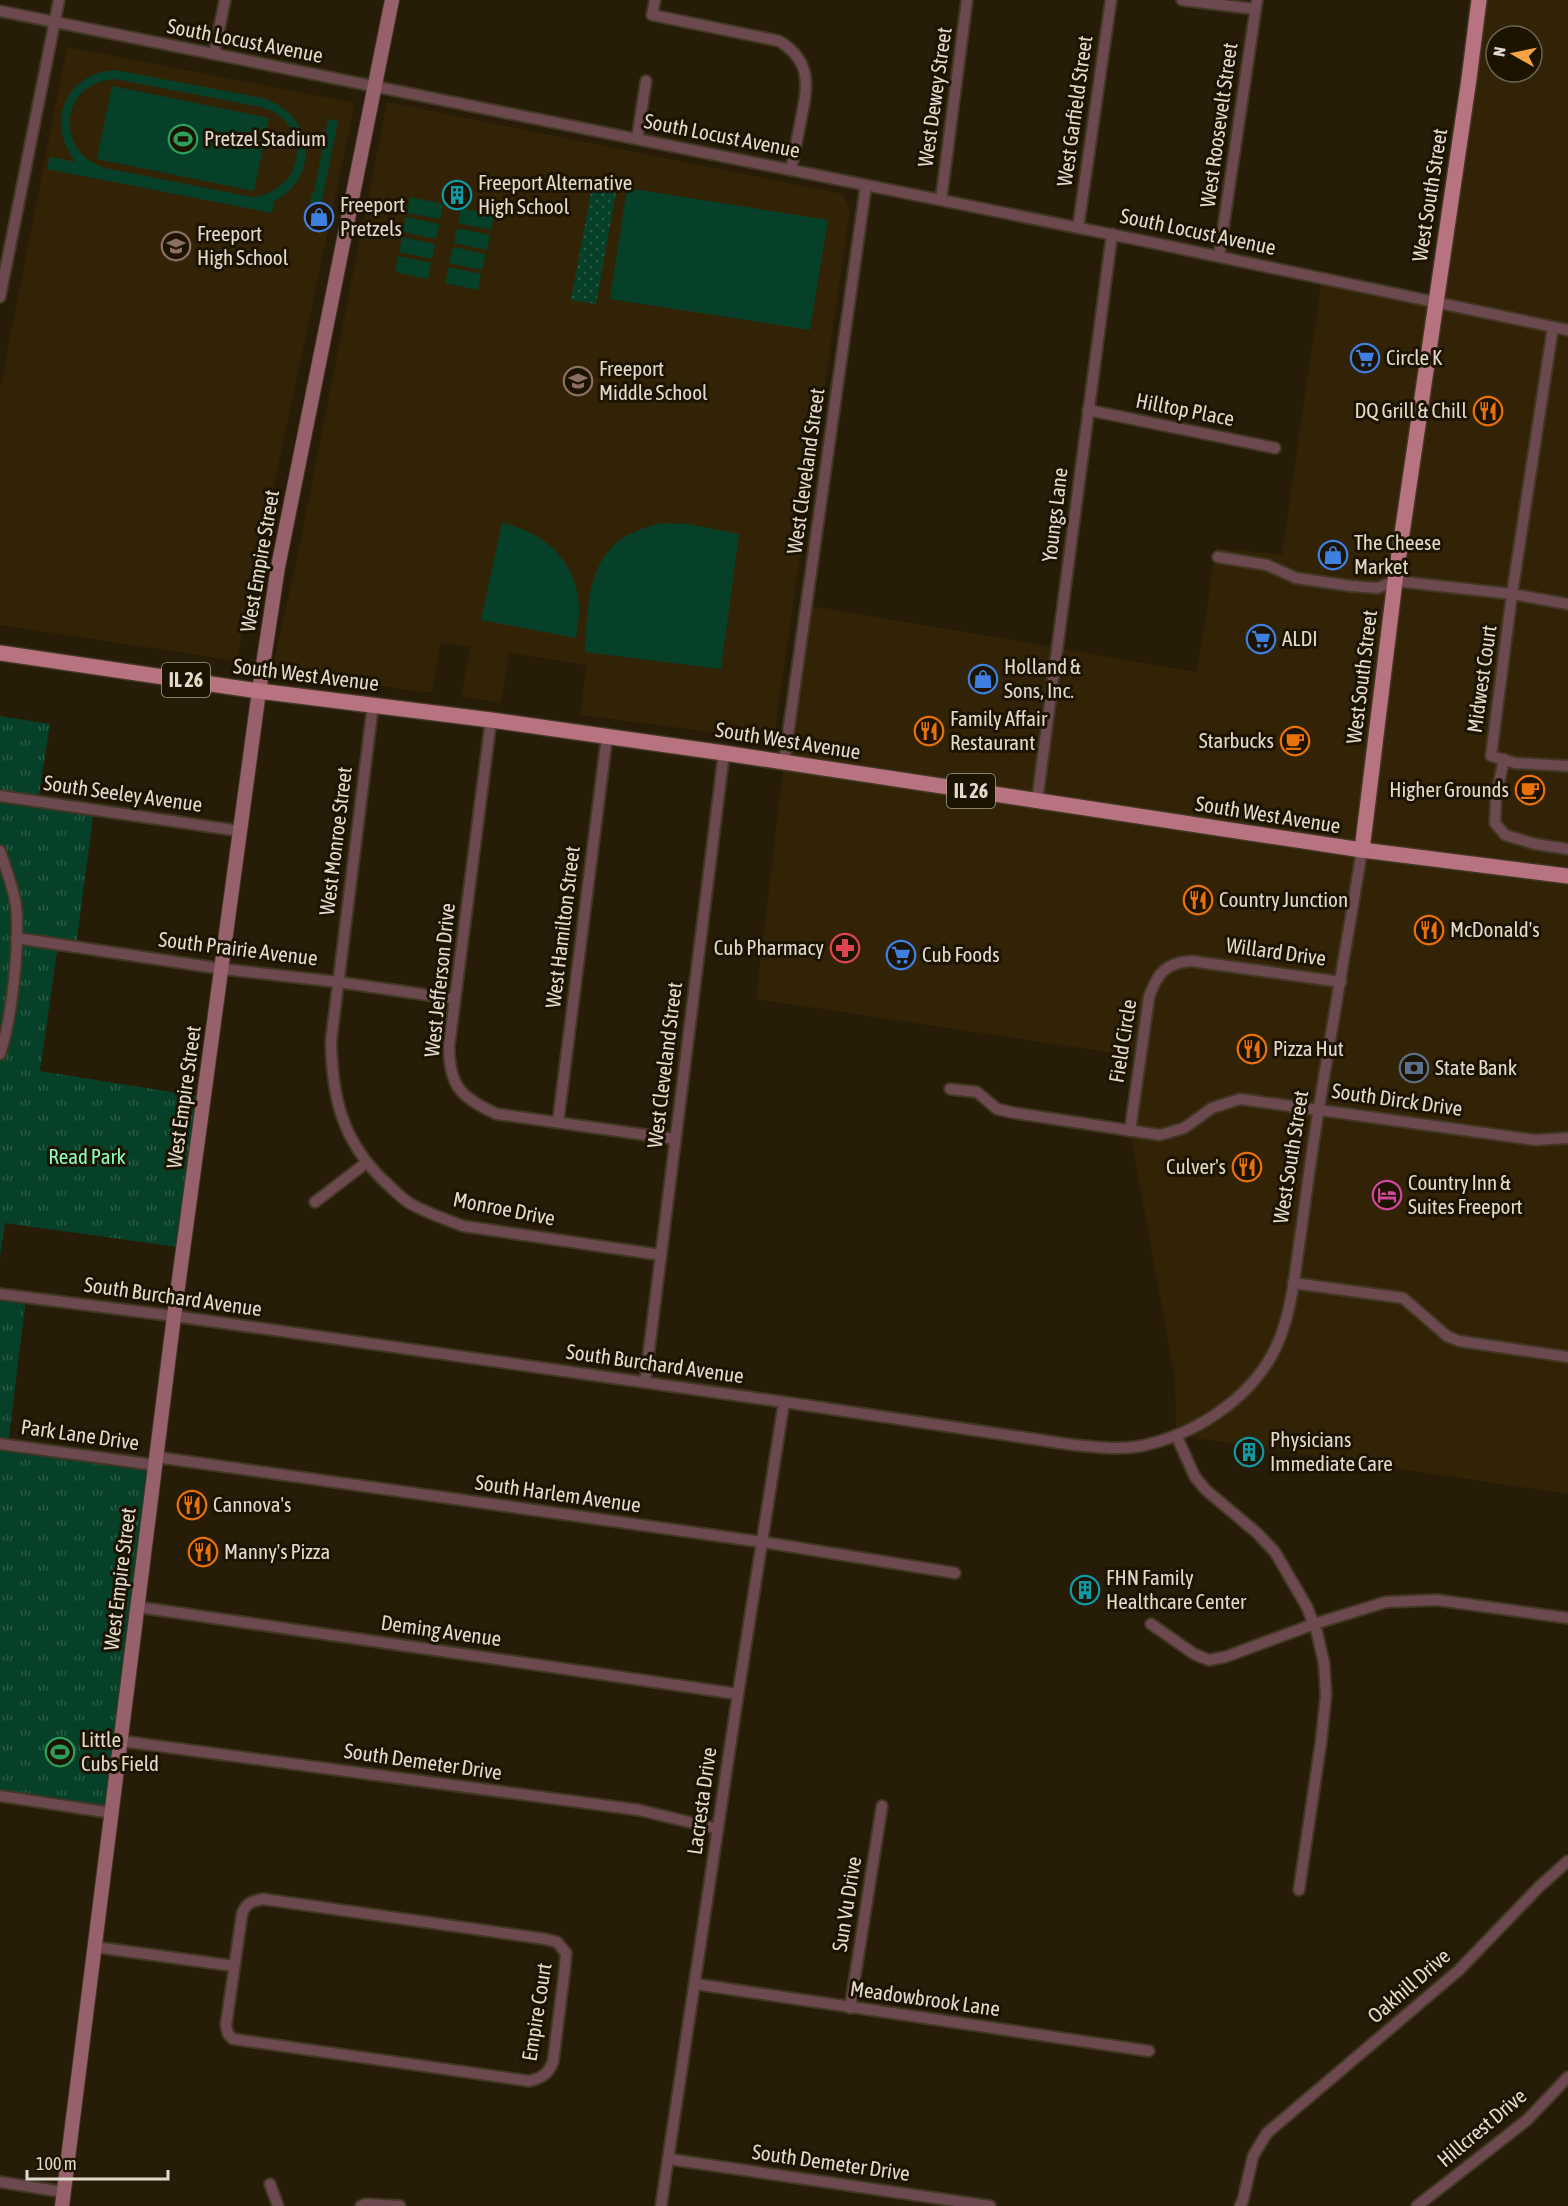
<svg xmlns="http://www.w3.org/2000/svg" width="1568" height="2206" viewBox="0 0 1568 2206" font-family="'Asap Condensed',sans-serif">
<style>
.built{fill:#322306;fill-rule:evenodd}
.grass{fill:#074029;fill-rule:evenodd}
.park{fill:url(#park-tufts)}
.garden{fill:url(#garden-dots)}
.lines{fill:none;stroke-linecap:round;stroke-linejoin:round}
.minor-casing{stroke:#413723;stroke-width:14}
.secondary-casing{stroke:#413723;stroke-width:16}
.primary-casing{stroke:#413723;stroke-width:18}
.minor{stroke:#6b494f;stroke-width:10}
.secondary{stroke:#96616b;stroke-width:14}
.primary{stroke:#b87381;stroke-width:15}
.labels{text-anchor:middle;stroke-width:6;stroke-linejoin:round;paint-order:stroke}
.shield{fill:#1d1301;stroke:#a79e90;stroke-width:1.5}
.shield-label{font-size:20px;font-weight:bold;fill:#e2dace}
.street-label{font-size:21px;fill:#e2dace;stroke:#1d1301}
.poi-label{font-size:21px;fill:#e2dace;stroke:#1d1301;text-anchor:start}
.park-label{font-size:21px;fill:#8afdc4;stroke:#1d1301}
</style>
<defs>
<pattern id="park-tufts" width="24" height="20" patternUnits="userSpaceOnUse" patternTransform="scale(1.5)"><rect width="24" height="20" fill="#074029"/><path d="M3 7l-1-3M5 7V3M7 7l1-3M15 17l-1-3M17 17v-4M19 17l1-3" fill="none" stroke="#2b5b47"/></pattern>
<pattern id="garden-dots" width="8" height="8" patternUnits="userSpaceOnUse" patternTransform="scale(1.5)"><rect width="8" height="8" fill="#074029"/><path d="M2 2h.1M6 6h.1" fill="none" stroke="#2b5b47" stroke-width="1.8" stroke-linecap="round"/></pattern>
</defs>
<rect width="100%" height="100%" fill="#271c07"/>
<g class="built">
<path d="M1479,0h89v1494l-392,-59 -1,-56 -45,-248 10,-74 -384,-58 28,-237 23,-157 390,67 19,-124 66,7 40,-277 113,24zM1496,36h36v36h-36z"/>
<polygon points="67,47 355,103 237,661 0,625 0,389"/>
<polygon points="387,102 843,194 850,209 775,731 765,739 580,715 587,665 509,653 501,703 461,697 470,647 440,643 432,693 272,671 298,553"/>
</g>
<g class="grass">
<path d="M115,70l147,28c52,15 60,79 12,103l-2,12 -225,-44 3,-12 26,5c-32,-39 -10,-89 39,-92zM115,79l146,28c53,15 45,85 -9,90l-147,-29c-52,-16 -45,-86 10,-89z"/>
<polygon points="112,86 269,118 254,191 97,159"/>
<polygon points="328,119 338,121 321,205 310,203 312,193 314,193"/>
<polygon points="627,188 828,220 810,330 610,299"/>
<polygon points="410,197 443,204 440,219 407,213"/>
<polygon points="461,208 494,215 491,230 458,223"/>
<polygon points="406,217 439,224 436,239 403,232"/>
<polygon points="457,228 490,235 487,250 454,243"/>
<polygon points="402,237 435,244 432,259 399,252"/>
<polygon points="453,247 486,254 482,270 449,263"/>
<polygon points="398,256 431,263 428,279 395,272"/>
<polygon points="449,267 481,274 478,290 445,283"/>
<path d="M502,523c43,10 74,37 77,83 1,10 -2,22 -3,32l-95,-18z"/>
<path d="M661,523l28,1 50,10 -18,135 -136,-17c3,-44 1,-99 49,-120 8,-4 18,-6 27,-9z"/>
</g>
<g class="park">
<polygon points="0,716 50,724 38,801 94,809 76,946 58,944 40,1071 197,1096 178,1247 5,1223 0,1257"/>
<polygon points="0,1294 26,1298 8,1445 155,1465 106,1812 0,1797"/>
</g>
<polygon class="garden" points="592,187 616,192 596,304 571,300"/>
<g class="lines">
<g class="minor-casing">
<g id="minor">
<path d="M655,0l-3,15 127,26c33,20 29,44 22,78 -3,17 -7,34 -10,51"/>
<polyline points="1182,0 1255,9"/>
<polyline points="0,11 1149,242 1568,330"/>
<polyline points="214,54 225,0"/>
<polyline points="637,139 646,81"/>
<polyline points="941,200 967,0"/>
<polyline points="1078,228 1111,0"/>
<polyline points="1219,256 1257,0"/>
<polyline points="0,297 59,0"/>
<polyline points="1553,327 1512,594 1568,604"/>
<polyline points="1088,410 1275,448"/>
<polyline points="1218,557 1267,565 1296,578 1351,586 1378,588 1395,581 1512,594 1491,756 1515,763 1568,766"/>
<path d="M373,705l-42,336c1,56 11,99 52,139 9,8 18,18 28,24 16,9 34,15 52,22l198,29"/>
<path d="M491,720l-42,326c0,40 12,52 48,68l178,25"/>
<polyline points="1504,759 1496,797 1495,823 1505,835 1535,844 1568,849"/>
<polyline points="784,762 866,185"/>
<polyline points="0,796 240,831"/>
<polyline points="1037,801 1112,234"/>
<path d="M0,851c6,18 13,36 16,54 4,38 -4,113 -16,149"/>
<polyline points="16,938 223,969 338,982 455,999"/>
<polyline points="950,1089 977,1092 997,1109 1015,1113 1160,1135 1184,1128 1212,1108 1240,1099 1535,1140 1568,1138"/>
<polyline points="558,1122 607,736"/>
<path d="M1130,1131l19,-134c8,-23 16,-34 42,-36l150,21"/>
<polyline points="315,1202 366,1163"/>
<polyline points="1293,1283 1403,1298 1447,1336 1459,1341 1568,1357"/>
<path d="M0,1294l174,22 610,86 290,43c22,2 45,5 67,1 52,-11 105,-44 131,-91 18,-33 22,-73 27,-110 5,-33 9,-66 14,-99 15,-99 33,-197 49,-296"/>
<polyline points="645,1382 724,753"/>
<polyline points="1176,1435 1195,1477 1206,1490 1257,1533 1275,1552 1307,1607 1317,1633 1324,1663 1326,1695 1321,1742 1299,1890"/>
<polyline points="0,1444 155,1465"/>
<polyline points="156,1457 762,1542 955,1573"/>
<polyline points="138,1607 738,1694"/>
<polyline points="1151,1624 1194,1654 1209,1660 1225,1657 1314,1624 1386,1602 1437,1600 1568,1618"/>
<polyline points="121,1741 639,1810 718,1829"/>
<polyline points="0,1796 112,1813"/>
<path d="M263,1899l282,40 12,3 9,11 -1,14 -12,95c-5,12 -11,16 -24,19l-296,-42 -5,-5 -2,-9 16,-111c4,-11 10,-13 21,-15z"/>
<polyline points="95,1947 234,1966"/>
<polyline points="695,1984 1149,2051"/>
<polyline points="850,2008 882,1806"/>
<polyline points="668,2159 990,2206"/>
<polyline points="0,2182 63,2192"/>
<polyline points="270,2184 278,2206"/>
<polyline points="361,2206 366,2204 400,2206"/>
<polyline points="661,2206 738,1694 784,1402"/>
<polyline points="1240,2206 1243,2200 1253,2156 1267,2133 1459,1970 1540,1886 1568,1861"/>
<polyline points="1417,2206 1527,2120 1568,2077"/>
</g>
</g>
<g class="secondary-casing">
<polyline id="secondary" points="62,2206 174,1316 259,691 278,567 392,0"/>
</g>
<g class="primary-casing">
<g id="primary">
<polyline points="0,653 259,691 491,720 724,753 1362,850 1568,876"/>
<polyline points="1362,850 1395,581 1469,79 1479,0"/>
</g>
</g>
<use href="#minor" class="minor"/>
<use href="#secondary" class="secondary"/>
<use href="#primary" class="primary"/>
</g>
<defs>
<g id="stadium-ring" transform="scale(1.5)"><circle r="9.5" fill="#1d1301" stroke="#2e9e5b" stroke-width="1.5"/><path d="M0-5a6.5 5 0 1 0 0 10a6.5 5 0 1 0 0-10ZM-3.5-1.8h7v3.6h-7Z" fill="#2e9e5b"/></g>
<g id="building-ring" transform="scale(1.5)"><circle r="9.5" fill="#1d1301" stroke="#0f9aa8" stroke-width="1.5"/><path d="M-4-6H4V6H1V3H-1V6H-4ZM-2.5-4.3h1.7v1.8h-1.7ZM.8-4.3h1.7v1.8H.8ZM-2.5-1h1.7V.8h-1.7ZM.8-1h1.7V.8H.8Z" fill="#0f9aa8"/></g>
<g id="shop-ring" transform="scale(1.5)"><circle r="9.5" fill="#1d1301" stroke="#3f7fe0" stroke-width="1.5"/><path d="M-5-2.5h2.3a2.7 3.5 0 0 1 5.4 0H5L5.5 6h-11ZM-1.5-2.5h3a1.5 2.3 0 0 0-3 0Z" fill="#3f7fe0"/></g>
<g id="school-ring" transform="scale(1.5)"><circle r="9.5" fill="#1d1301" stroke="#8d6e63" stroke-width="1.5"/><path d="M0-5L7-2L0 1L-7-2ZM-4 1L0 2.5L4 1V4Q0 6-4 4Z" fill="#8d6e63"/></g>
<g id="supermarket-ring" transform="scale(1.5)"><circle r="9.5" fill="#1d1301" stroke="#3f7fe0" stroke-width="1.5"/><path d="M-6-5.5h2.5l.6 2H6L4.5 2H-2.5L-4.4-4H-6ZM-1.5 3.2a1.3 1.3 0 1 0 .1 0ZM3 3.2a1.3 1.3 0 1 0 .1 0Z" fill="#3f7fe0"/></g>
<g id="restaurant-ring" transform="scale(1.5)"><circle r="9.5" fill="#1d1301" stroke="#e8710a" stroke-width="1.5"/><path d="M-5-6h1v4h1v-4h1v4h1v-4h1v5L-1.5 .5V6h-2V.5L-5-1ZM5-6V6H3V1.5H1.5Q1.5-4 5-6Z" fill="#e8710a"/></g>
<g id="cafe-ring" transform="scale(1.5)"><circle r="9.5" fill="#1d1301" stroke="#e8710a" stroke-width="1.5"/><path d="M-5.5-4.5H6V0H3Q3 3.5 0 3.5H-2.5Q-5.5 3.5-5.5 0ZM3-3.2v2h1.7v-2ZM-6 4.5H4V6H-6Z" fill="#e8710a"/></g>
<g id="pharmacy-ring" transform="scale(1.5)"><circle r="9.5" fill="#1d1301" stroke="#e0444e" stroke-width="1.5"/><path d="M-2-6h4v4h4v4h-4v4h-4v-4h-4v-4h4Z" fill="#e0444e"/></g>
<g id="bank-ring" transform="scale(1.5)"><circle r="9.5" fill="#1d1301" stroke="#5c6f8a" stroke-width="1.5"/><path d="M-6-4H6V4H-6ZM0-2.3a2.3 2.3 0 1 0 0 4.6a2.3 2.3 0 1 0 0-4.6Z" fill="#5c6f8a"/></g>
<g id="hotel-ring" transform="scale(1.5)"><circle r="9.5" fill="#1d1301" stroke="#d1479c" stroke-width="1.5"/><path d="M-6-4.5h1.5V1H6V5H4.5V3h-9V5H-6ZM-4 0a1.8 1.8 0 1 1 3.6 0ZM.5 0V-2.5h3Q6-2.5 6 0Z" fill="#d1479c"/></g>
</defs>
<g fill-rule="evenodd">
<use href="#stadium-ring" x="183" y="139"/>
<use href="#building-ring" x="457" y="195"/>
<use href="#shop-ring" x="319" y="217"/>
<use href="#school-ring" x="176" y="246"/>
<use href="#supermarket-ring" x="1365" y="358"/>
<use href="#school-ring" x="578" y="381"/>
<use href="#restaurant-ring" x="1488" y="411"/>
<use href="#shop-ring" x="1333" y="555"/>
<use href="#supermarket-ring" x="1261" y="639"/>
<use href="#shop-ring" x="983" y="679"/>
<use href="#restaurant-ring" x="929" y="731"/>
<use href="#cafe-ring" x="1295" y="741"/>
<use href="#cafe-ring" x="1530" y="790"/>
<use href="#restaurant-ring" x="1198" y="900"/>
<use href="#restaurant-ring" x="1429" y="930"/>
<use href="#pharmacy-ring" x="845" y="948"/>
<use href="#supermarket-ring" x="901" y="955"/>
<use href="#restaurant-ring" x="1252" y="1049"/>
<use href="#bank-ring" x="1414" y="1068"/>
<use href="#restaurant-ring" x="1247" y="1167"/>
<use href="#hotel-ring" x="1387" y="1195"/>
<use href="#building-ring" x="1249" y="1452"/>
<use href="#restaurant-ring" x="192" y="1505"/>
<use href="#restaurant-ring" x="203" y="1552"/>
<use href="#building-ring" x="1085" y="1590"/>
<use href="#stadium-ring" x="60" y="1752"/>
</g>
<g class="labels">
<g class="shield">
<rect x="162" y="663" width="48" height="34" rx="4.5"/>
<rect x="947" y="774" width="48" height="34" rx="4.5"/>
</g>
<g class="shield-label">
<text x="186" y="687">IL 26</text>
<text x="971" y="798">IL 26</text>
</g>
<g class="street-label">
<text transform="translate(245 41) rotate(11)" y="7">South Locust Avenue</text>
<text transform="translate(935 97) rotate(-82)" y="7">West Dewey Street</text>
<text transform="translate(1075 111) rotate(-82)" y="7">West Garfield Street</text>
<text transform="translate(1219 125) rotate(-82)" y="7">West Roosevelt Street</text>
<text transform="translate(722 136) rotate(11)" y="7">South Locust Avenue</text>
<text transform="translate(1430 195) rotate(-81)" y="7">West South Street</text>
<text transform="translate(1198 232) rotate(12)" y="7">South Locust Avenue</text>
<text transform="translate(1185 410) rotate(11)" y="7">Hilltop Place</text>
<text transform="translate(806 471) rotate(-82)" y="7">West Cleveland Street</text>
<text transform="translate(1055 515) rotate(-83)" y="7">Youngs Lane</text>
<text transform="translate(260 561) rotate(-80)" y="7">West Empire Street</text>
<text transform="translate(306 675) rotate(7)" y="7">South West Avenue</text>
<text transform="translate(1362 677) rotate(-83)" y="7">West South Street</text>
<text transform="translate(1482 679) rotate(-82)" y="7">Midwest Court</text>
<text transform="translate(788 741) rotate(9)" y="7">South West Avenue</text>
<text transform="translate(123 794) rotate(8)" y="7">South Seeley Avenue</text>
<text transform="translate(1268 815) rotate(9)" y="7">South West Avenue</text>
<text transform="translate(336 841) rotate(-83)" y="7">West Monroe Street</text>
<text transform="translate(563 927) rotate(-83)" y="7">West Hamilton Street</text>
<text transform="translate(238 949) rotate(7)" y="7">South Prairie Avenue</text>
<text transform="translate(1276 952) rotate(8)" y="7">Willard Drive</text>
<text transform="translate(440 980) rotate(-84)" y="7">West Jefferson Drive</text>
<text transform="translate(1123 1041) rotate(-81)" y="7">Field Circle</text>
<text transform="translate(665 1065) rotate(-83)" y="7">West Cleveland Street</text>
<text transform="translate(184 1097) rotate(-82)" y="7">West Empire Street</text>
<text transform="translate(1397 1100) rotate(8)" y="7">South Dirck Drive</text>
<text transform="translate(1291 1157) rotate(-81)" y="7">West South Street</text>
<text transform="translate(504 1209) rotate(11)" y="7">Monroe Drive</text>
<text transform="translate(173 1297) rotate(8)" y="7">South Burchard Avenue</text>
<text transform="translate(655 1364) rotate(8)" y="7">South Burchard Avenue</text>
<text transform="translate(80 1435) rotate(8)" y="7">Park Lane Drive</text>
<text transform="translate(558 1494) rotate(8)" y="7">South Harlem Avenue</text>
<text transform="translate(120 1579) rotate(-83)" y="7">West Empire Street</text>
<text transform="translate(441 1631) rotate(8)" y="7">Deming Avenue</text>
<text transform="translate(423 1762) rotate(8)" y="7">South Demeter Drive</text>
<text transform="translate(702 1801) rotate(-82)" y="7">Lacresta Drive</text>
<text transform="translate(847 1904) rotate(-81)" y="7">Sun Vu Drive</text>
<text transform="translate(1409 1986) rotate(-41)" y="7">Oakhill Drive</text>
<text transform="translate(925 1999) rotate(8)" y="7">Meadowbrook Lane</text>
<text transform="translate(537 2012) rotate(-81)" y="7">Empire Court</text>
<text transform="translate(1482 2128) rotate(-40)" y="7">Hillcrest Drive</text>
<text transform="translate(831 2163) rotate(8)" y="7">South Demeter Drive</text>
</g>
<g class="poi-label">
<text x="204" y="146">Pretzel Stadium</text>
<text x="478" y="190">Freeport Alternative<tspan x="478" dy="24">High School</tspan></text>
<text x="340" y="212">Freeport<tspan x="340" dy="24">Pretzels</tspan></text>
<text x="197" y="241">Freeport<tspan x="197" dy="24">High School</tspan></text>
<text x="1386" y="365">Circle K</text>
<text x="599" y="376">Freeport<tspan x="599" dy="24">Middle School</tspan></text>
<text x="1467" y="418" text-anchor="end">DQ Grill &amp; Chill</text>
<text x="1354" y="550">The Cheese<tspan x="1354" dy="24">Market</tspan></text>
<text x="1282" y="646">ALDI</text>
<text x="1004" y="674">Holland &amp;<tspan x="1004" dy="24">Sons, Inc.</tspan></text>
<text x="950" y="726">Family Affair<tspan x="950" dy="24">Restaurant</tspan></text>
<text x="1274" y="748" text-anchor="end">Starbucks</text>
<text x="1509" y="797" text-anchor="end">Higher Grounds</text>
<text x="1219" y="907">Country Junction</text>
<text x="1450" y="937">McDonald's</text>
<text x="824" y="955" text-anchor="end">Cub Pharmacy</text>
<text x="922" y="962">Cub Foods</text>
<text x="1273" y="1056">Pizza Hut</text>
<text x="1435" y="1075">State Bank</text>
<text x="1226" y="1174" text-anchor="end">Culver's</text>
<text x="1408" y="1190">Country Inn &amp;<tspan x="1408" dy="24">Suites Freeport</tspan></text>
<text x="1270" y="1447">Physicians<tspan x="1270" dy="24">Immediate Care</tspan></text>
<text x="213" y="1512">Cannova's</text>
<text x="224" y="1559">Manny's Pizza</text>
<text x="1106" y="1585">FHN Family<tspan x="1106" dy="24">Healthcare Center</tspan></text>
<text x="81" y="1747">Little<tspan x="81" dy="24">Cubs Field</tspan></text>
</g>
<g class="park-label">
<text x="87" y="1164">Read Park</text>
</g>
</g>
<g transform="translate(1514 54) rotate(279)"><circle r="28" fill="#1d1301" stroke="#6c6353" stroke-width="1.5"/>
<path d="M0-4.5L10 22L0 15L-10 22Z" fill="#f5a345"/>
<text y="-9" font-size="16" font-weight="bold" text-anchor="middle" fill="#e2dace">N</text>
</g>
<path d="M27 2170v9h141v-9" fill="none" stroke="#e2dace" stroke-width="3"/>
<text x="36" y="2170" font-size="18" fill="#e2dace" stroke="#1d1301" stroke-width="4.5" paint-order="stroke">100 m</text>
</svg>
